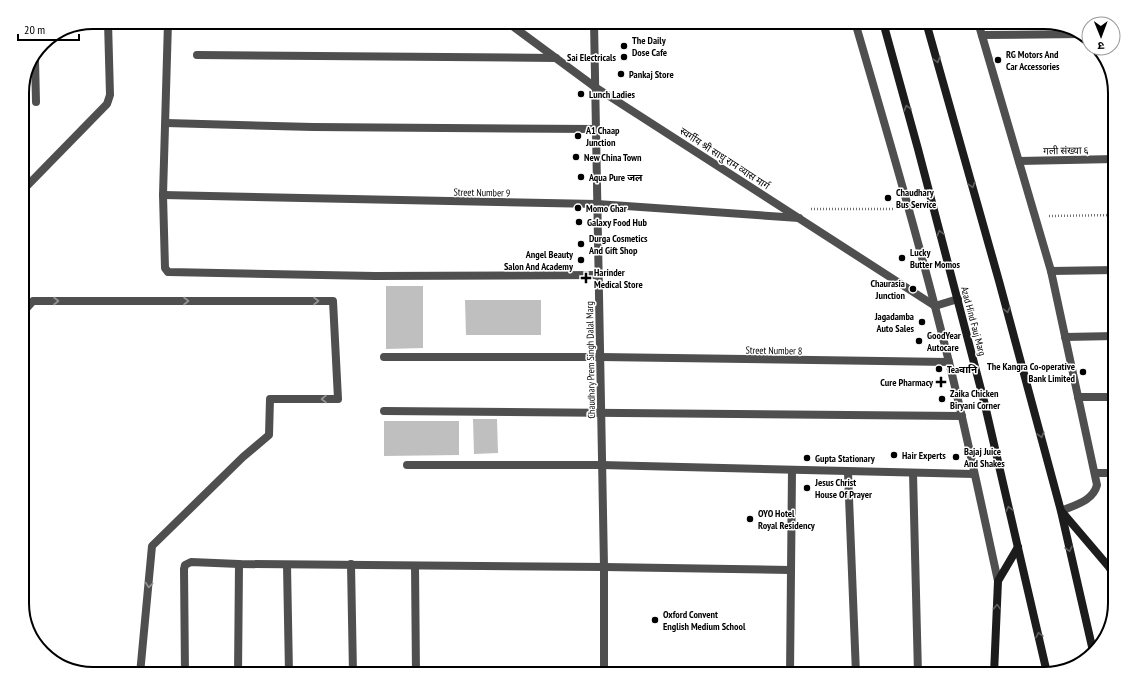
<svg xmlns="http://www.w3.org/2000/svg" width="1137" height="696" viewBox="0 0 1137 696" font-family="'PT Sans Narrow','Noto Sans Devanagari',sans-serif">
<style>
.building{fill:#bfbfbf}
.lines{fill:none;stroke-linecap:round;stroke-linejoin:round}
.path{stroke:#717171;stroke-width:2.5;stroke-dasharray:1 2;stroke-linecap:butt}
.minor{stroke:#4f4f4f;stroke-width:8}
.tertiary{stroke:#4f4f4f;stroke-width:8}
.secondary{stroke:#1c1c1c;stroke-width:8}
.oneway{stroke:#606060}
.oneway2{stroke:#959595}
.poi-dot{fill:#000;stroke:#fff;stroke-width:1.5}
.labels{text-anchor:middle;stroke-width:3;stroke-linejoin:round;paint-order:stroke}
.poi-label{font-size:10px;font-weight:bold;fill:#000;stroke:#fff;text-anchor:start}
.street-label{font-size:10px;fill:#000;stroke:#fff}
.rim{fill:none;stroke:#000;stroke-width:2}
</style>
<rect width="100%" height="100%" fill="#fff"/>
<g class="building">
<polygon points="386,286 423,286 423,348 386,349"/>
<polygon points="465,300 541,300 541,335 466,335"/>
<polygon points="473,419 497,419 498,453 474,454"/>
<polygon points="384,421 459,421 459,455 384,456"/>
</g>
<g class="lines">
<g class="path">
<polyline points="811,209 894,209"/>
<polyline points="1049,216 1115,215"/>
</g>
<g class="minor">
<polyline points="168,22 163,195 165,268 168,272 375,276 599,275"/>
<polyline points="507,22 595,87 935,306 958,299"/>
<polyline points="594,22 604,567 604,674"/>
<path d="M855,22c33,113 66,226 94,340 18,73 33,146 49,219"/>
<polyline points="982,35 1082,34"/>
<polyline points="197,55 556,58"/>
<polyline points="35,59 36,102"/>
<polyline points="166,123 313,127 596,129"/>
<polyline points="1019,161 1115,159"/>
<polyline points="22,191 107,104 110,95 108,22"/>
<polyline points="163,195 597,204 799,218"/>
<polyline points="1051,271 1115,270"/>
<polyline points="22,313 33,301 333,301 338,399 270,399 269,435 243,457 152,546 140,674"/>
<polyline points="1065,337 1115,336"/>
<polyline points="384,357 600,357 949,362"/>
<polyline points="1078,397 1115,397"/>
<polyline points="384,411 962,416"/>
<polyline points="407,465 601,465 974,474"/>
<polyline points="848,472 856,674"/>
<polyline points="913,473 918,674"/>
<polyline points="1095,473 1115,473"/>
<polyline points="351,564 353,674"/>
<polyline points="287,565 289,674"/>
<polyline points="415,566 416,674"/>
<polyline points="185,674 184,569 185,565 191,562 239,564 604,567 790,570"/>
<polyline points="238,674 239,564"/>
<polyline points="790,674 792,470"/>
</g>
<path class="tertiary" d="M978,22l73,249 46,214c-4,16 -22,20 -36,26"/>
<g class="secondary">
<polyline points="883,22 918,149 984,401 1047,673"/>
<polyline points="926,22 999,281 1061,511 1093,651"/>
<polyline points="1063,513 1109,567 1115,577"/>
<polyline points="994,674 998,581 1018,547"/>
</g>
</g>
<defs><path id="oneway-chevron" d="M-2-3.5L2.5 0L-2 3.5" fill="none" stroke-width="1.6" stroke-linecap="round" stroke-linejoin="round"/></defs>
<g class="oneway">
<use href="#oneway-chevron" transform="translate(937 60) rotate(74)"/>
<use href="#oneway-chevron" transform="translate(907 108) rotate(-106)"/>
<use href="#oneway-chevron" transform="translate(972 185) rotate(74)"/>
<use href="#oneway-chevron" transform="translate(940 233) rotate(-105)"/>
<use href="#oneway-chevron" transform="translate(1007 310) rotate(75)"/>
<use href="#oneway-chevron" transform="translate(1041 435) rotate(75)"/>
<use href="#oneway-chevron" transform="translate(1009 509) rotate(-103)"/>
<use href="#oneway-chevron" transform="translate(1069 549) rotate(77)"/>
<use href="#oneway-chevron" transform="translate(997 607) rotate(-88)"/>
<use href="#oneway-chevron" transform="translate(1039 635) rotate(-103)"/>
</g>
<g class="oneway2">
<use href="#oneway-chevron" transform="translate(56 301)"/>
<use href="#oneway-chevron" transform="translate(186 301)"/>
<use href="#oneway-chevron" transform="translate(316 301)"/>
<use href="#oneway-chevron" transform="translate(324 399) rotate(-180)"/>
<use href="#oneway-chevron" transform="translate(149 585) rotate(96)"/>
</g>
<g class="poi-dot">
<circle cx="624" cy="46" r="4"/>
<circle cx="624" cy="57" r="4"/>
<circle cx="998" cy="60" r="4"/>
<circle cx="621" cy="74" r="4"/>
<circle cx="581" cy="94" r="4"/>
<circle cx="578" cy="136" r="4"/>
<circle cx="576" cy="157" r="4"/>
<circle cx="581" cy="177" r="4"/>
<circle cx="888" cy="198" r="4"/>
<circle cx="578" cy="208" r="4"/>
<circle cx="579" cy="222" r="4"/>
<circle cx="581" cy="244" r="4"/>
<circle cx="902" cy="258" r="4"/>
<circle cx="581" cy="260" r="4"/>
<path d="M584 272h4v4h4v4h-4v4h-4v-4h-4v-4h4z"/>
<circle cx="913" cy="289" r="4"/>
<circle cx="922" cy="322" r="4"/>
<circle cx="919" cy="341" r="4"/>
<circle cx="939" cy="369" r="4"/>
<circle cx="1083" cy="372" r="4"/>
<path d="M939 376h4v4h4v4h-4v4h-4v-4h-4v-4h4z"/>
<circle cx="942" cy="399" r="4"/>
<circle cx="894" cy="455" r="4"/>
<circle cx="956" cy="457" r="4"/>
<circle cx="807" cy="458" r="4"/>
<circle cx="807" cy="488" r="4"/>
<circle cx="750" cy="519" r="4"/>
<circle cx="655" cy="620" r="4"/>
</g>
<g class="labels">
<g class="poi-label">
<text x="632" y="44">The Daily<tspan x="632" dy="12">Dose Cafe</tspan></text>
<text x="1006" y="58">RG Motors And<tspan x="1006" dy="12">Car Accessories</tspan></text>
<text x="616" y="61" text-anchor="end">Sai Electricals</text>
<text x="629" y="78">Pankaj Store</text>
<text x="589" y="98">Lunch Ladies</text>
<text x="586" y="134">A1 Chaap<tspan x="586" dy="12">Junction</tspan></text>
<text x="584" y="161">New China Town</text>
<text x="589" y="181">Aqua Pure जल</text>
<text x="896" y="196">Chaudhary<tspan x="896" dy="12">Bus Service</tspan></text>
<text x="586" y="212">Momo Ghar</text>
<text x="587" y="226">Galaxy Food Hub</text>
<text x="589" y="242">Durga Cosmetics<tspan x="589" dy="12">And Gift Shop</tspan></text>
<text x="910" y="256">Lucky<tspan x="910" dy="12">Butter Momos</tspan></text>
<text x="573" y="258" text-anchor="end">Angel Beauty<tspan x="573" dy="12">Salon And Academy</tspan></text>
<text x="594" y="276">Harinder<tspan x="594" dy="12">Medical Store</tspan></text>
<text x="905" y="287" text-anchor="end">Chaurasia<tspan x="905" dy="12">Junction</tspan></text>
<text x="914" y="320" text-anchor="end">Jagadamba<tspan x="914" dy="12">Auto Sales</tspan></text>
<text x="927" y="339">GoodYear<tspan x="927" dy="12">Autocare</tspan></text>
<text x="1075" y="370" text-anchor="end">The Kangra Co-operative<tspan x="1075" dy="12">Bank Limited</tspan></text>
<text x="947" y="373">Teaवानि</text>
<text x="933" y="386" text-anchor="end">Cure Pharmacy</text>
<text x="950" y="397">Zaika Chicken<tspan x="950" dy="12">Biryani Corner</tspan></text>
<text x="964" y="455">Bajaj Juice<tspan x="964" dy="12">And Shakes</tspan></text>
<text x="902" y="459">Hair Experts</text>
<text x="815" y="462">Gupta Stationary</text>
<text x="815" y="486">Jesus Christ<tspan x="815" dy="12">House Of Prayer</tspan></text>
<text x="758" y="517">OYO Hotel<tspan x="758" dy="12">Royal Residency</tspan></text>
<text x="663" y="618">Oxford Convent<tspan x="663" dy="12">English Medium School</tspan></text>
</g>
<g class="street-label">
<text transform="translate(1066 150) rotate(-1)" y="4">गली संख्या ६</text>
<text transform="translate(725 158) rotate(33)" y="4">स्वर्गीय श्री साधु राम व्यास मार्ग</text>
<text transform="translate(482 192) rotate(1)" y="4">Street Number 9</text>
<text transform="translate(974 321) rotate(75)" y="4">Azad Hind Fauj Marg</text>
<text transform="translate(774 350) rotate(1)" y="4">Street Number 8</text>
<text transform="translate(590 360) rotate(-91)" y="4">Chaudhary Prem Singh Dalal Marg</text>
</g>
</g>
<path d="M0 0H1137V696H0ZM93 29H1044A64 64 0 0 1 1108 93V603A64 64 0 0 1 1044 667H93A64 64 0 0 1 29 603V93A64 64 0 0 1 93 29Z" fill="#fff" fill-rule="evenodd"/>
<path class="rim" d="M93 29H1044A64 64 0 0 1 1108 93V603A64 64 0 0 1 1044 667H93A64 64 0 0 1 29 603V93A64 64 0 0 1 93 29Z"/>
<g transform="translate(1101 36) rotate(179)"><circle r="19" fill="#ffffff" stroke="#999999"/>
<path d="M0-3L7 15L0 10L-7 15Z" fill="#000000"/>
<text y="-6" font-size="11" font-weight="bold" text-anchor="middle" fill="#000000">उ</text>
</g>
<path d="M18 34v6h61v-6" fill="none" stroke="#000000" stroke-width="2"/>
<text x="24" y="34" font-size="12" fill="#000000" stroke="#ffffff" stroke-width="3" paint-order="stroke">20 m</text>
</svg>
